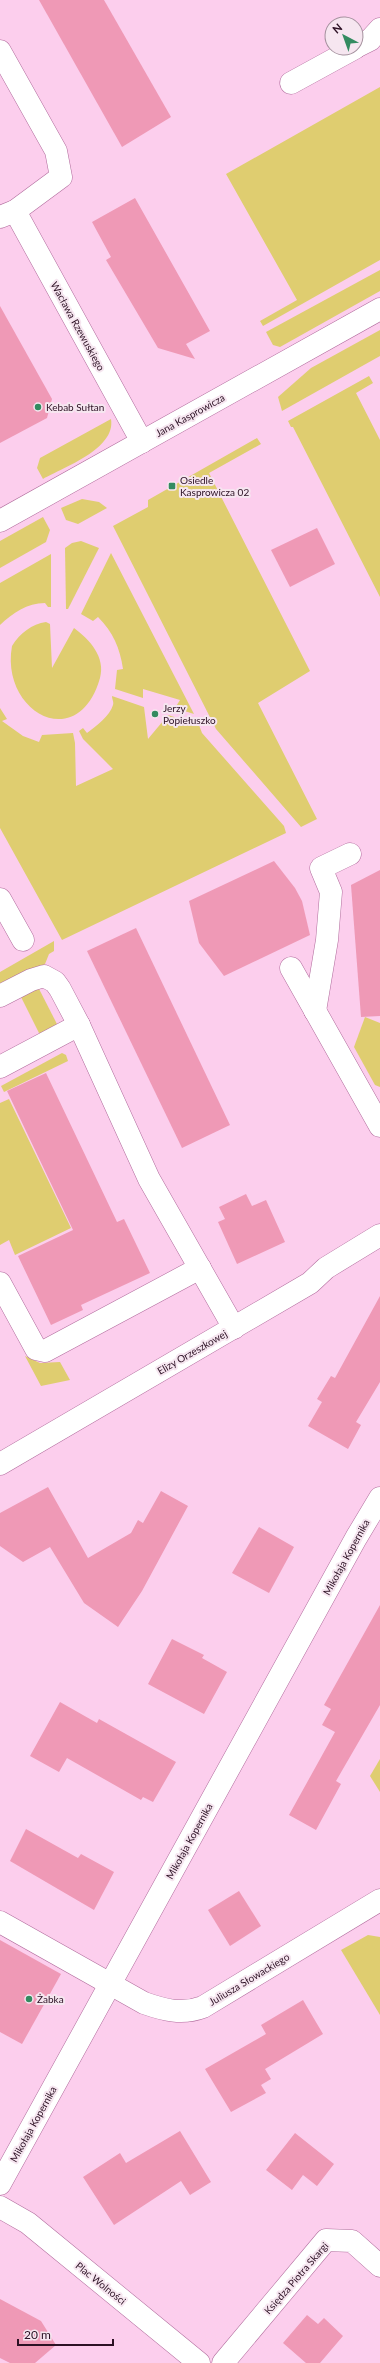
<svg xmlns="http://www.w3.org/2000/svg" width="380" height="2363" viewBox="0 0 380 2363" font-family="Lato,sans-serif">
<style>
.green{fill:#dfcd70}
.building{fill:#ef99b6}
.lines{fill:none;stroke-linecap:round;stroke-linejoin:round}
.minor-casing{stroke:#b16c9d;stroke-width:23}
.minor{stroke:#fff;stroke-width:22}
.poi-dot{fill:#338b60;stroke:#f6e6f0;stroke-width:1.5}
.labels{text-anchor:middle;stroke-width:4;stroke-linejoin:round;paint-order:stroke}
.street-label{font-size:10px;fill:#2c1124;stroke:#f6e6f0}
.poi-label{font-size:10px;fill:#2c1124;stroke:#f6e6f0;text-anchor:start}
</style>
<rect width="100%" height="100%" fill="#fcceed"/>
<g class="green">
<polygon points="380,87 380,260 263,326 260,321 297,300 226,174"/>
<polygon points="380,270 380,291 280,347 273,345 266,332"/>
<polygon points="380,330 380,356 282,411 278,397 311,368"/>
<polygon points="369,376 373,383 356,393 380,440 380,597 293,427 291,427 288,421"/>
<path d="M111,419c5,30 -47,48 -68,60l-6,-11 3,-10z"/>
<polygon points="257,438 261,444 209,473 310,671 258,703 317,819 301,827 216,729 113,526 148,507 148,500"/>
<polygon points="82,499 99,502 107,508 78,524 66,520 61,508"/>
<polygon points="43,517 50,530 46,542 0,568 0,541"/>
<polygon points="81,541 99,548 68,609 66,609 65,548 72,543"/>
<path d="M111,553l83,161 -19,-6 5,-8 -37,-11v9l-28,-9 2,-19 6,-1c-3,-21 -10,-37 -25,-52l-5,4 -12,-7z"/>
<path d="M51,554v53h-3l-3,-4c-18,0 -32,10 -45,22v-42z"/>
<path d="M46,622l4,2 2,44 22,-40c15,11 32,29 26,50 -22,77 -100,34 -88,-32 8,-13 20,-22 34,-24z"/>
<path d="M112,696l32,11 4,32 20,-24 31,10 3,8 82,93 2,7 -224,107 -62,-112v-120l7,11 -5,2 21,15 16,6 3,-7 31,-2 2,10 1,43 37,-17 -30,-30 -4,-8 4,-3 4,5c9,-7 23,-17 26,-28 1,-4 -1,-5 -1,-9z"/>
<polygon points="54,941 54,951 49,954 45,964 0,988 0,972"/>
<polygon points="37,985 58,1026 40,1035 20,995"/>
<polygon points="365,1017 380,1023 380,1087 375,1085 354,1047"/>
<polygon points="62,1053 66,1055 68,1061 4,1092 1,1086"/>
<polygon points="9,1099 71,1228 15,1255 9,1240 0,1245 0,1103"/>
<polygon points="25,1356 40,1363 60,1362 70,1380 41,1386"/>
<polygon points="380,1759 380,1792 370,1776"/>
<polygon points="368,1935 380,1937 380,2015 341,1950"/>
</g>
<g class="building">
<polygon points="39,0 104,0 171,117 122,147"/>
<polygon points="135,198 210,331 186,344 195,359 158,348 106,260 111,257 92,222"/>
<polygon points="0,306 52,399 47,418 0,443"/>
<polygon points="317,528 335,564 290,587 271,550"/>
<polygon points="274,861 295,888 302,901 310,935 224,976 199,943 189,901"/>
<polygon points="380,870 380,1016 361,1017 351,885"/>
<polygon points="136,928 230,1125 182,1148 87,951"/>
<polygon points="46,1073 117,1222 124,1219 150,1273 81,1305 83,1310 51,1325 18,1256 73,1230 7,1091"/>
<polygon points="246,1194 252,1206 266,1200 285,1242 237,1264 218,1222 225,1219 219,1207"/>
<polygon points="380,1296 380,1382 356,1422 361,1425 348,1449 308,1426 322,1402 317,1399 331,1376 335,1378"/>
<polygon points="48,1487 88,1558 131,1533 138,1520 143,1523 161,1491 188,1506 142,1591 118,1627 84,1603 50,1547 23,1562 0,1546 0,1513"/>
<polygon points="259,1527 294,1547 269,1593 232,1573"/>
<polygon points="380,1605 380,1705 336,1781 341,1784 316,1830 289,1815 335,1732 322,1725 331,1709 324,1705"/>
<polygon points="172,1639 204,1655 202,1658 227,1672 204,1714 148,1684"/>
<polygon points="60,1702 97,1723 99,1719 176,1762 153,1802 143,1797 141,1800 67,1758 59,1772 30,1756"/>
<polygon points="26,1829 78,1858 81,1854 114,1872 94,1910 10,1861"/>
<polygon points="239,1891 261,1926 230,1946 208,1910"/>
<polygon points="0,1940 61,1974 22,2044 0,2032"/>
<polygon points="303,2000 323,2034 265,2069 271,2079 261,2085 266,2093 231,2112 205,2069 266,2034 261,2025"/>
<polygon points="180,2131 211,2182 190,2195 181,2181 114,2225 83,2177 120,2153 126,2163"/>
<polygon points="295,2133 334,2164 317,2186 303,2175 292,2190 266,2170"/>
<polygon points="0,2299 41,2321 56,2345 35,2363 10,2363 0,2358"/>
<polygon points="307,2315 318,2324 324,2318 343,2336 320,2363 306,2363 283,2343"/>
</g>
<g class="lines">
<g class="minor-casing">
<g id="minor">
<polyline points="356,47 370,40 380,29"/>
<polyline points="0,51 56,151 61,177 15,211 0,217"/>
<polyline points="291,83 355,48"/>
<polyline points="15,211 142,442"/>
<polyline points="0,521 380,309"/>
<polyline points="0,899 23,940"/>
<polyline points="291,968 380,1126"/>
<polyline points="0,996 31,980 44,976 55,982 60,989 79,1025 149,1179 234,1328"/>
<polyline points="315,1011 327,940 331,892 321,868 350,854"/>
<polyline points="0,1067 79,1025"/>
<polyline points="0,1283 36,1349 45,1351 200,1268"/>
<polyline points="0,1464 310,1283 326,1268 380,1235"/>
<path d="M0,1922l144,81c20,7 38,12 59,4l177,-107"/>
<polyline points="0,2184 356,1538 380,1498"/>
<polyline points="0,2207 28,2223 199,2363"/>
<polyline points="223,2363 326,2240 352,2241 380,2266"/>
</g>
</g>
<use href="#minor" class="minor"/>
</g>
<g class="poi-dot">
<circle cx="38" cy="407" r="4"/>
<rect x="168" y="482" width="8" height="8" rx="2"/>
<circle cx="155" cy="714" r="4"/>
<circle cx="29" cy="1999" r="4"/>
</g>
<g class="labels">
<g class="street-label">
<text transform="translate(78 326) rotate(61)" y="4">Wacława Rzewuskiego</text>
<text transform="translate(190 415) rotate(-29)" y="4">Jana Kasprowicza</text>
<text transform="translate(192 1352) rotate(-30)" y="4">Elizy Orzeszkowej</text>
<text transform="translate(346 1557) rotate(-61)" y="4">Mikołaja Kopernika</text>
<text transform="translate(189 1841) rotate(-61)" y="4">Mikołaja Kopernika</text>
<text transform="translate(249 1979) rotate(-31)" y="4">Juliusza Słowackiego</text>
<text transform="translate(33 2124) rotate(-61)" y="4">Mikołaja Kopernika</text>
<text transform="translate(296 2278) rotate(-49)" y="4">Księdza Piotra Skargi</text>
<text transform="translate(101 2283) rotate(39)" y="4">Plac Wolności</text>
</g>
<g class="poi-label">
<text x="46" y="411">Kebab Sułtan</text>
<text x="180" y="484">Osiedle<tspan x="180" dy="12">Kasprowicza 02</tspan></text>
<text x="163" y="712">Jerzy<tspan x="163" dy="12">Popiełuszko</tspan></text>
<text x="37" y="2003">Żabka</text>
</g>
</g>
<g transform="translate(344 36) rotate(319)"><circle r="19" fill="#f6e6f0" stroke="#a5919e"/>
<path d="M0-3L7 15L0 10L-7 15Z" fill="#338b60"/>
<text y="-6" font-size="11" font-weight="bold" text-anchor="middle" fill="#2c1124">N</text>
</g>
<path d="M18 2339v6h95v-6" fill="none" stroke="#2c1124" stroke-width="2"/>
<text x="24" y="2339" font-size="12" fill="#2c1124" stroke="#f6e6f0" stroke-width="3" paint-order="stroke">20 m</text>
</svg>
